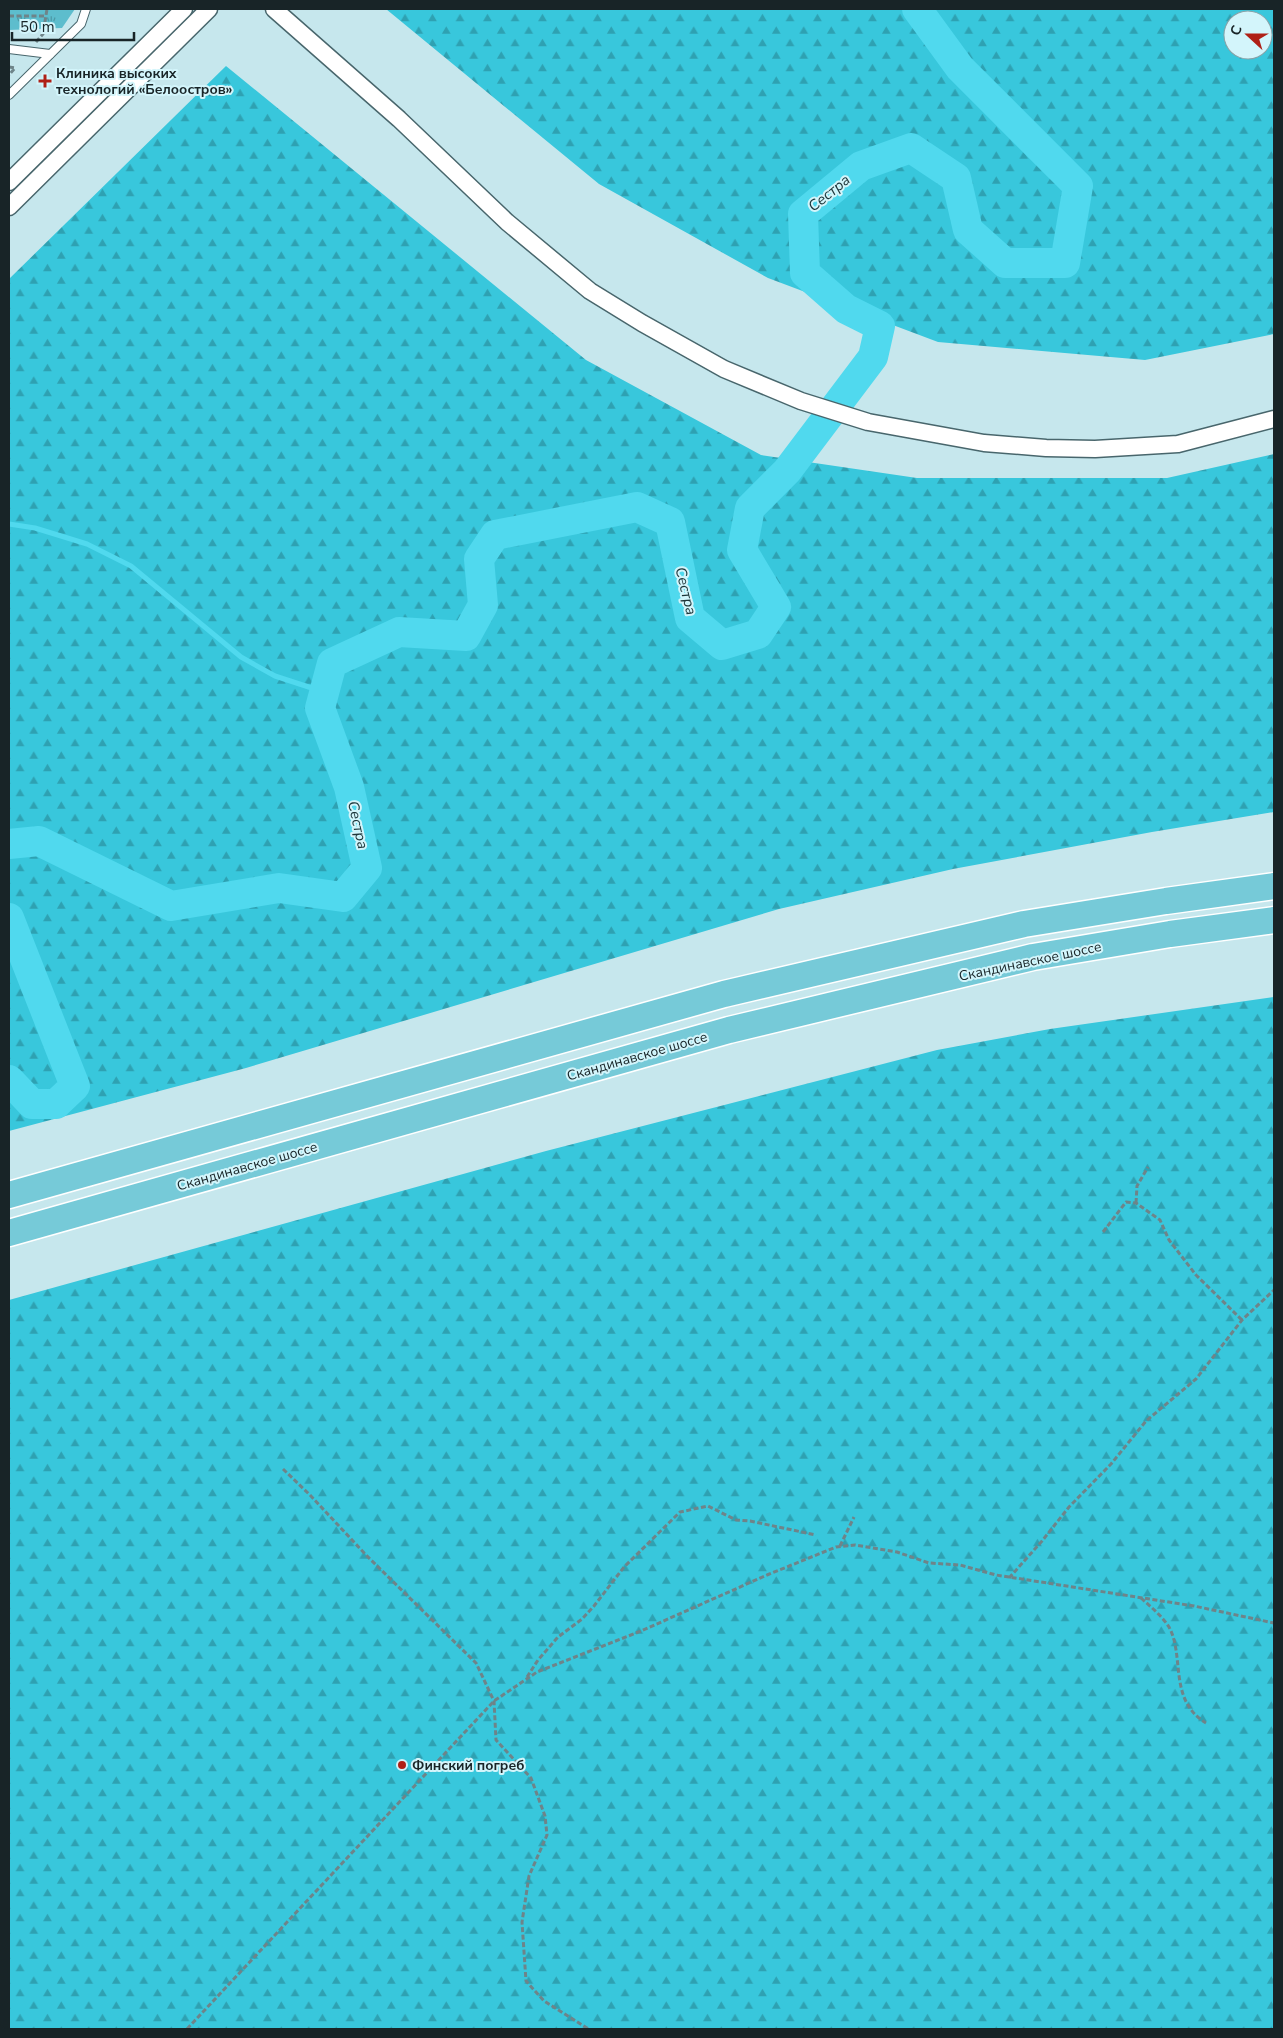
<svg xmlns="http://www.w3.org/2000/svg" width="1283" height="2038" viewBox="0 0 1283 2038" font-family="'Nunito Sans',sans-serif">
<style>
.grass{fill:url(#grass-tufts)}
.forest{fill:url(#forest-firs);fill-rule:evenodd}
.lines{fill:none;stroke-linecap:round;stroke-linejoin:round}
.stream{stroke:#50d9ee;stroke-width:5}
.river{stroke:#50d9ee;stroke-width:30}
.service-casing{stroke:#48666c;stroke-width:10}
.minor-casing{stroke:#48666c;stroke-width:19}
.trunk-casing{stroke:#fff;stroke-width:29}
.path{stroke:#6e8489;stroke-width:3;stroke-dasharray:5 2.5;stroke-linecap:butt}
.service{stroke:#fff;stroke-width:8}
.minor{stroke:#fff;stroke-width:16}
.trunk{stroke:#76cad8;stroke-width:26}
.poi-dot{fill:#af2016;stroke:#d3f5fb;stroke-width:2}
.labels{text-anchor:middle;stroke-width:4;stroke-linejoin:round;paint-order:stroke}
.poi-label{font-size:14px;font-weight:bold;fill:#182427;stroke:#d3f5fb;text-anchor:start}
.street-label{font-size:14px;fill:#182427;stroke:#d3f5fb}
.water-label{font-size:15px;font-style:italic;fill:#1d3539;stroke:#d3f5fb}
</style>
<defs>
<pattern id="grass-tufts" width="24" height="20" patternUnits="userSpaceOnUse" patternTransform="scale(1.25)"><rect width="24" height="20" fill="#5dbdcd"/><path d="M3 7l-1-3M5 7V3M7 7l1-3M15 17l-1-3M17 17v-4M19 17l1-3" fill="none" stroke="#4c99a6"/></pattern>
<pattern id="forest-firs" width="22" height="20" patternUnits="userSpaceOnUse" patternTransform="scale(1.25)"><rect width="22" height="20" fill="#38c7dc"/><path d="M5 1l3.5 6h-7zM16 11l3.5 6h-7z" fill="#2ea1b2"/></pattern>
</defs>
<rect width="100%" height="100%" fill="#c6e7ed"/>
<polygon class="grass" points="9,9 75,9 62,28 9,30"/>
<g class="forest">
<path d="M386,9h888v325l-129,26 -207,-18 -170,-64 -169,-94zM1233,20h30v30h-30z"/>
<polygon points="226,66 586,360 761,455 917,478 1167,478 1274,454 1274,812 1152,832 953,869 779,909 246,1068 9,1131 9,279"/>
<polygon points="1274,997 1274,2029 9,2029 9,1300 546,1151 937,1050 1050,1029"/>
</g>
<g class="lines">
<polyline class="stream" points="9,524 35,528 87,544 131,566 241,657 275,676 324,692"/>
<g class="river">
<polyline points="9,844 39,841 171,906 279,888 343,897 367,868 349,787 320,708 332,663 399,632 466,636 483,605 479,559 495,535 637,507 670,522 690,618 722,645 758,634 776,607 742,550 750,508 787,471 873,357 880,326 846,309 805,273 803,214 861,166 911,148 956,178 968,230 1005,263 1065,263 1078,186 960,68 917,9"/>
<polyline points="9,918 75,1086 56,1104 32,1104 9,1080"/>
</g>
<g class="service-casing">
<g id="service">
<polyline points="9,49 50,54"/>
<polyline points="9,95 81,24 86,9"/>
</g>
</g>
<g class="minor-casing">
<g id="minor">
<polyline points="274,9 399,119 507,222 590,291 642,323 724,369 801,401 868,422 984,443 1046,448 1095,449 1178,444 1274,419"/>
<polyline points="9,182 184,9"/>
<polyline points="9,207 209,9"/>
</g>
</g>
<g class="trunk-casing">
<g id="trunk">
<polyline points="9,1195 724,994 1024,924 1166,901 1274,886"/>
<polyline points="9,1233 729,1030 1033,957 1170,934 1274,920"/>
</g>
</g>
<g class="path">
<polyline points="9,16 46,16"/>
<polyline points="36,42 43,34 47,9"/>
<polyline points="9,67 15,68 9,75"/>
<polyline points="1136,1203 1137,1186 1148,1167"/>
<polyline points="1103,1232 1126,1202 1136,1203 1160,1220 1169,1240 1196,1275 1242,1320"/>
<polyline points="283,1469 310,1495 366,1555 476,1663 494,1701 496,1740 531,1778 545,1816 547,1835 529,1876 522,1922 526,1981 544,2001 587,2028 585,2029"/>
<polyline points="840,1546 854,1517"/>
<polyline points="1009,1578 1042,1541 1069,1507 1111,1464 1146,1421 1196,1379 1242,1320 1274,1290"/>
<path d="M1141,1598c10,9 21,18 28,29 16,29 -1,73 37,96"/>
<polyline points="527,1677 538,1660 558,1637 582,1619 594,1606 624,1567 680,1512 708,1506 736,1520 750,1521 816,1535"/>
<polyline points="187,2029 494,1701 537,1672 641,1631 767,1575 836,1547 855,1545 897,1552 929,1563 960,1565 996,1575 1194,1606 1274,1623"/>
</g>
<use href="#service" class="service"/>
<use href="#minor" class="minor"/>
<use href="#trunk" class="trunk"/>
</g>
<g class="poi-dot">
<path d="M42.5 73.5h5v5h5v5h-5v5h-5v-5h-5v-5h5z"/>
<circle cx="402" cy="1765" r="5"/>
</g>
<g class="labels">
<g class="poi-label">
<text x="56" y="78">Клиника высоких<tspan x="56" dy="16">технологий «Белоостров»</tspan></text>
<text x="412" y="1770">Финский погреб</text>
</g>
<g class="street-label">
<text transform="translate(1030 961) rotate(-12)" y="5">Скандинавское шоссе</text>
<text transform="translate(637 1056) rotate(-16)" y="5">Скандинавское шоссе</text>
<text transform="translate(247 1166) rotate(-16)" y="5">Скандинавское шоссе</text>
</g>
<g class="water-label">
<text transform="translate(829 193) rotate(-39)" y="5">Сестра</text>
<text transform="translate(686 591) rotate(76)" y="5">Сестра</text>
<text transform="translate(358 825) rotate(77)" y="5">Сестра</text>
</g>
</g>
<rect width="1283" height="2038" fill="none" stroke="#182427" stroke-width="20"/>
<g transform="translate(1248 35) rotate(291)"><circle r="24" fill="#d3f5fb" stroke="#88a1a6"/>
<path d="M0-4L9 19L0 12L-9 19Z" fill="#af2016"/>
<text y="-8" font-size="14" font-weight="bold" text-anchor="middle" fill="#182427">С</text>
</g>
<path d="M12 32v8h122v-8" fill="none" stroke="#182427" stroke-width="2.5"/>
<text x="20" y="32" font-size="15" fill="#182427" stroke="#d3f5fb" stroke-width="4" paint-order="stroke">50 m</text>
</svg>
